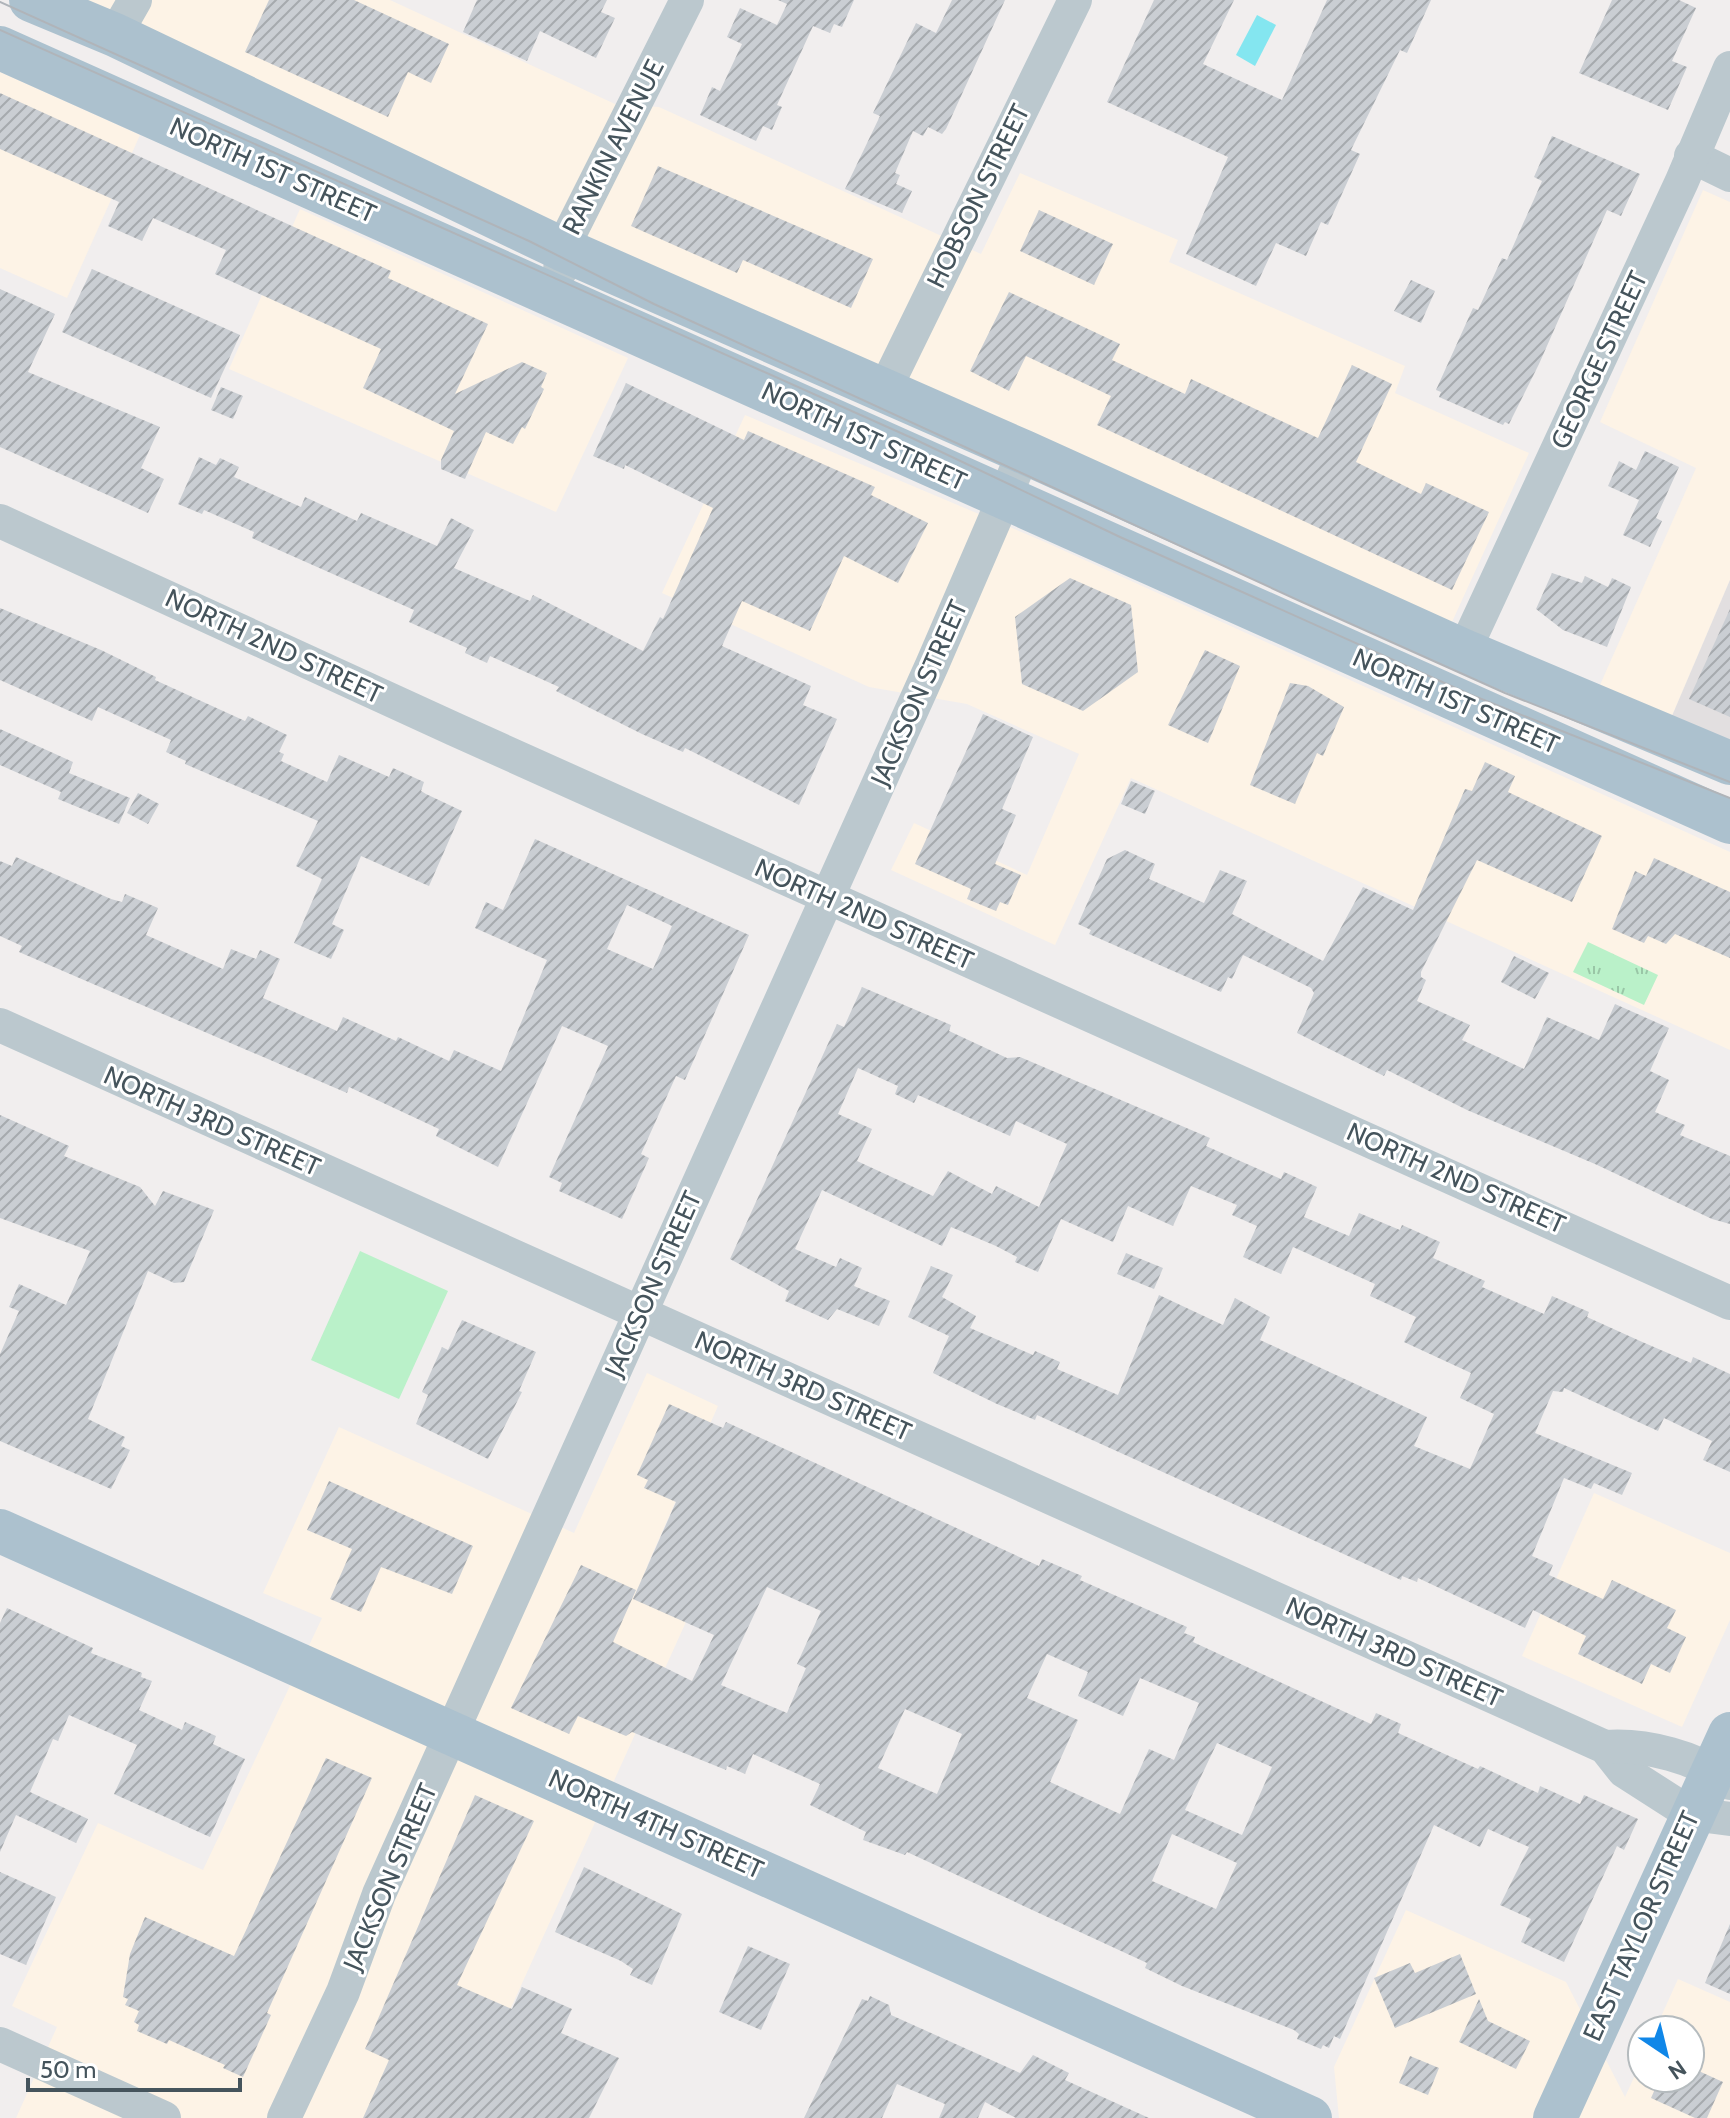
<svg xmlns="http://www.w3.org/2000/svg" width="1730" height="2118" viewBox="0 0 1730 2118" font-family="Cabin,sans-serif">
<style>
.commercial{fill:#fdf3e6}
.education{fill:#e2dfe0}
.park{fill:url(#park-tufts)}
.pitch{fill:#baf1c9}
.water{fill:#84e6f0}
.building{fill:url(#building-hatch);fill-rule:evenodd}
.lines{fill:none;stroke-linecap:round;stroke-linejoin:round}
.minor{stroke:#bbc8ce;stroke-width:34}
.major{stroke:#acc1ce;stroke-width:44}
.tram{stroke:#b0b4b9;stroke-width:2}
.labels{text-anchor:middle;stroke-width:6;stroke-linejoin:round;paint-order:stroke}
.street-label{font-size:26px;fill:#45545c;stroke:#fff}
</style>
<defs>
<pattern id="park-tufts" width="24" height="20" patternUnits="userSpaceOnUse" patternTransform="scale(2)"><rect width="24" height="20" fill="#baf1c9"/><path d="M3 7l-1-3M5 7V3M7 7l1-3M15 17l-1-3M17 17v-4M19 17l1-3" fill="none" stroke="#99c6a6"/></pattern>
<pattern id="building-hatch" width="6" height="6" patternUnits="userSpaceOnUse" patternTransform="scale(2)"><rect width="6" height="6" fill="#caced3"/><path d="M-1 1l2-2M0 6l6-6M5 7l2-2" fill="none" stroke="#a6aaae"/></pattern>
</defs>
<rect width="100%" height="100%" fill="#f1eeee"/>
<g class="commercial">
<polygon points="55,0 390,0 615,104 659,107 981,254 1020,173 1178,240 1169,262 1405,366 1395,393 1529,453 1447,633"/>
<polygon points="0,72 140,135 67,298 0,268"/>
<polygon points="1703,190 1730,202 1730,580 1669,723 1596,694 1696,468 1600,422"/>
<polygon points="300,209 628,358 556,512 229,369"/>
<polygon points="745,415 1045,542 1730,852 1730,1050 1131,778 1055,945 891,870 914,823 1027,875 1079,754 967,704 869,687 662,593"/>
<polygon points="647,1373 718,1406 647,1566 700,1591 461,2118 16,2118 57,2027 12,2006 98,1823 203,1870 322,1618 263,1593 339,1427 574,1533"/>
<polygon points="1594,1493 1730,1553 1730,1620 1682,1727 1522,1656"/>
<polygon points="1406,1910 1566,1982 1625,2097 1642,2060 1642,2078 1690,2078 1690,2030 1655,2030 1678,1979 1730,2002 1730,2118 1339,2118 1334,2067"/>
</g>
<polygon class="education" points="1730,580 1730,749 1669,723"/>
<polygon class="park" points="1588,942 1658,975 1644,1005 1573,972"/>
<polygon class="pitch" points="360,1251 448,1291 399,1399 311,1360"/>
<polygon class="water" points="1257,15 1276,25 1255,66 1236,55"/>
<g class="building">
<polygon points="269,0 354,0 449,44 431,83 408,72 388,117 245,52"/>
<polygon points="477,0 607,0 601,12 615,18 596,58 540,31 527,61 463,32"/>
<polygon points="778,0 854,0 842,27 834,24 830,33 813,26 777,105 782,107 772,130 763,126 756,141 700,115 712,87 720,91 742,44 727,37 740,8 777,25 787,4"/>
<polygon points="952,0 1005,0 946,129 942,134 928,127 923,136 913,131 895,173 900,175 896,184 912,191 902,213 845,189 880,116 873,113 916,23 936,33"/>
<polygon points="1154,0 1234,0 1203,64 1282,100 1327,0 1431,0 1407,53 1400,50 1351,150 1360,154 1328,225 1321,222 1306,256 1276,243 1256,286 1186,254 1228,157 1107,102"/>
<polygon points="1612,0 1679,0 1696,8 1672,61 1687,67 1668,110 1579,73"/>
<polygon points="0,93 391,271 388,278 488,324 455,394 522,362 547,373 541,387 544,389 525,429 522,427 513,444 486,432 465,479 441,469 441,460 454,431 363,388 381,349 215,274 226,250 153,218 142,241 108,226 119,202 0,149"/>
<polygon points="1552,136 1640,174 1621,216 1607,210 1539,364 1509,424 1505,422 1503,425 1439,397 1441,392 1436,390 1473,308 1478,310 1502,258 1507,260 1542,181 1534,177"/>
<polygon points="658,166 873,259 851,308 743,260 737,273 631,226"/>
<polygon points="1039,210 1113,244 1094,285 1020,251"/>
<polygon points="92,269 240,335 211,398 62,332"/>
<polygon points="1411,280 1435,291 1421,323 1394,311"/>
<polygon points="0,289 55,314 28,372 160,427 141,468 164,479 148,513 0,447"/>
<polygon points="1009,292 1120,344 1112,360 1185,394 1191,379 1318,438 1352,365 1392,384 1356,462 1421,494 1426,483 1489,512 1452,590 1097,425 1111,396 1026,356 1009,391 970,371"/>
<polygon points="626,383 744,440 748,431 875,487 871,495 928,523 898,583 844,556 810,631 742,601 722,646 811,686 803,705 837,719 799,805 685,748 683,752 642,734 556,691 559,687 490,656 487,663 465,653 467,648 409,622 414,610 252,538 254,532 204,510 202,514 178,504 199,457 216,465 220,458 239,467 234,477 301,507 305,497 357,521 361,513 437,546 451,518 474,530 454,568 530,601 533,595 643,651 660,617 663,619 713,508 625,465 624,469 593,456"/>
<polygon points="221,387 243,396 233,419 211,410"/>
<polygon points="1645,451 1679,467 1656,518 1662,521 1650,547 1623,535 1639,500 1608,486 1619,461 1636,470"/>
<polygon points="1552,573 1582,583 1585,576 1608,587 1612,578 1631,587 1607,647 1563,630 1536,609"/>
<polygon points="1070,578 1131,605 1138,672 1083,711 1022,684 1015,617"/>
<polygon points="0,608 101,650 156,677 155,680 245,721 248,716 287,735 279,752 284,754 281,761 327,782 339,755 389,777 393,768 424,782 421,791 426,794 462,811 429,886 361,856 332,924 344,930 331,959 294,943 322,879 296,866 318,821 185,764 186,761 166,752 171,740 98,707 92,721 0,680"/>
<polygon points="1730,609 1730,717 1689,699"/>
<polygon points="1205,650 1240,666 1208,743 1168,725"/>
<polygon points="1290,683 1308,686 1344,707 1323,756 1317,753 1295,804 1250,785"/>
<polygon points="983,714 1033,737 1002,809 1016,815 995,864 1021,875 1008,905 1000,902 996,911 967,899 971,889 915,864"/>
<polygon points="0,729 73,762 69,773 130,798 119,824 58,799 61,792 0,765"/>
<polygon points="1485,762 1515,776 1508,792 1602,836 1572,902 1477,860 1421,972 1421,977 1426,980 1417,1001 1470,1025 1462,1040 1524,1069 1547,1017 1599,1040 1615,1004 1669,1028 1650,1071 1669,1080 1655,1112 1685,1125 1680,1135 1730,1156 1730,1224 1712,1219 1595,1164 1467,1110 1387,1070 1384,1076 1297,1033 1314,993 1311,988 1243,955 1232,979 1228,977 1221,992 1089,934 1091,930 1078,924 1107,859 1125,850 1155,864 1149,879 1204,903 1220,870 1247,881 1232,914 1323,961 1363,887 1413,910 1465,789 1472,791"/>
<polygon points="1131,781 1155,791 1145,814 1121,804"/>
<polygon points="138,793 159,804 148,824 127,813"/>
<path d="M535,839l214,96 -64,145 -9,-4 -35,78 8,4 -27,61 -63,-28 3,-8 -13,-6 59,-131 -46,-20 -64,141 -62,-31 3,-7 -90,-42 -2,6 -240,-103 -88,-38 3,-6 -22,-10v-75l12,5 4,-9 95,42 11,3 3,-8 33,14 -12,27 77,34 8,-20 25,10 4,-9 20,9 -17,39 74,33 6,-14 53,24 2,-4 51,24 5,-11 47,21 46,-111 -72,-32 11,-26 17,8zM627,905l45,21 -19,43 -46,-20z"/>
<polygon points="1654,858 1730,892 1730,958 1675,934 1666,944 1648,936 1644,943 1612,929 1635,871 1646,876"/>
<polygon points="1514,956 1549,973 1535,999 1501,982"/>
<path d="M862,987l89,38 -2,6 58,27 13,-1 190,81 -4,8 75,33 3,-7 33,15 -13,30 45,19 10,-23 41,17 2,-5 38,17 -7,16 52,23 -3,6 62,27 8,-18 37,16 -2,5 53,24 51,22 2,-6 37,17v98l-27,-12 9,-19 -48,-23 -6,13 -94,-43 -1,4 -10,-1 -18,42 97,40 -10,22 -28,-12 -3,6 -27,-11 -32,78 21,9 -4,10 54,24 9,-19 64,30 -9,18 19,9 -16,36 -19,-9 -9,20 -64,-30 8,-18 -53,-26 -8,18 -107,-50 -1,4 -15,-6 -1,4 -364,-165 -2,5 -38,-16 -64,-31 16,-37 -41,-19 23,-51 22,9 -11,22 34,19 -6,12 63,27 2,-4 25,11 -3,7 61,26 41,-100 64,30 12,-27 35,19 -10,23 167,77 -13,29 56,23 24,-55 -34,-16 11,-25 -67,-31 12,-25 -46,-21 5,-12 -82,-37 -12,27 -38,-17 14,-31 -25,-11 5,-10 -46,-19 -18,40 -45,-20 -15,36 -52,-23 -23,53 -23,-10 2,-5 -21,-11 -45,-19 -9,19 -120,-56 -27,59 41,18 4,-9 22,10 -8,18 36,15 -11,25 -42,-17 -9,11 -43,-19 4,-10 -59,-32 107,-235 7,3zM858,1068l40,18 -3,8 19,9 4,-8 92,41 6,-15 51,23 -28,63 -43,-21 -4,8 -44,-23 -15,25 -76,-35 15,-32 -34,-15z"/>
<polygon points="0,1115 69,1146 64,1156 140,1187 155,1206 163,1191 214,1210 184,1282 174,1283 148,1271 88,1419 125,1437 121,1446 130,1450 111,1489 0,1441 0,1354 19,1311 9,1307 19,1284 66,1305 90,1251 0,1218"/>
<polygon points="1126,1253 1163,1268 1154,1289 1117,1274"/>
<polygon points="462,1320 536,1352 519,1391 522,1392 488,1459 416,1424 428,1395 422,1392 442,1347 448,1350"/>
<path d="M669,1404l54,24 3,-6 313,144 3,-7 40,17 -2,4 107,47 -3,6 11,4 -2,5 178,82 5,-11 25,11 -3,9 80,36 2,-3 58,27 2,-7 40,18 4,-9 54,24 -14,31 -7,-4 -53,116 -43,-20 10,-23 -31,-14 29,-58 -41,-18 -8,18 -46,-22 -94,214 -6,-3 -5,12 -6,-3 -2,4 -24,-10 2,-5 -5,-4 -112,-44 -37,-18 2,-5 -240,-111 -2,3 -42,-15 3,-8 -56,-27 10,-21 -67,-30 -8,20 -18,-8 -1,4 -94,-38 -6,4 -48,-20 -9,18 -58,-26 70,-143 55,25 -23,52 79,39 22,-46 -81,-36 43,-97 -32,-14 4,-8 -11,-5zM767,1587l54,24 -24,53 9,4 -19,45 -66,-28zM1047,1654l41,18 -10,24 45,20 17,-38 59,25 -25,57 -25,-11 -29,65 -70,-32 28,-62 -51,-22zM905,1709l57,25 -25,60 -59,-26zM1217,1743l55,24 -30,68 -57,-25zM1172,1834l65,29 -21,46 -64,-28z"/>
<polygon points="329,1481 473,1546 452,1594 381,1567 361,1612 330,1599 352,1549 307,1530"/>
<polygon points="7,1608 93,1648 91,1653 142,1673 141,1677 152,1681 139,1710 182,1730 185,1722 216,1736 213,1744 245,1759 210,1837 114,1794 137,1745 69,1715 58,1741 53,1739 30,1792 88,1819 76,1843 16,1815 0,1852 0,1623"/>
<polygon points="326,1758 372,1778 267,2013 271,2015 243,2077 223,2068 225,2065 169,2040 167,2044 137,2031 139,2025 134,2022 139,2011 125,2005 128,1999 123,1997 130,1954 145,1917 234,1956"/>
<polygon points="475,1795 534,1821 457,1985 512,2009 522,1987 572,2009 561,2033 619,2058 589,2118 363,2118 389,2060 365,2049"/>
<polygon points="584,1867 682,1914 652,1985 630,1975 633,1969 621,1961 555,1932"/>
<polygon points="0,1872 56,1897 26,1965 0,1954"/>
<polygon points="1730,1924 1730,1994 1705,1983"/>
<polygon points="748,1946 790,1964 761,2030 719,2012"/>
<polygon points="1460,1954 1476,1994 1395,2028 1374,1978 1410,1963 1415,1973"/>
<polygon points="870,1996 889,2005 891,2015 1020,2073 1033,2055 1069,2073 1065,2080 1149,2118 1016,2118 985,2102 978,2118 939,2118 945,2104 897,2084 882,2118 804,2118 862,1999 868,2001"/>
<polygon points="1479,1999 1488,2021 1530,2041 1516,2069 1459,2042"/>
<polygon points="1410,2056 1439,2068 1428,2095 1399,2083"/>
<polygon points="1690,2067 1723,2082 1707,2118 1695,2118 1651,2098 1660,2078 1690,2078"/>
</g>
<g class="lines">
<g class="minor">
<polyline points="115,35 135,0"/>
<polyline points="1691,156 1730,175"/>
<polyline points="560,271 562,249 687,0"/>
<polyline points="883,393 1075,0"/>
<polyline points="0,521 454,729 1730,1303"/>
<polyline points="1464,651 1682,181 1730,68"/>
<polyline points="0,1025 1605,1747 1624,1771 1691,1814 1730,1819"/>
<path d="M1605,1747c41,-3 92,10 125,36"/>
<polyline points="0,2044 164,2118"/>
<polyline points="284,2118 343,1992 379,1894 932,665 1024,452"/>
</g>
<g class="major">
<polyline points="31,0 115,35 562,249 1024,452 1464,651 1730,763"/>
<polyline points="0,48 1730,822"/>
<polyline points="0,1531 1310,2118"/>
<polyline points="1555,2118 1730,1734"/>
</g>
<g class="tram">
<polyline points="0,2 529,241 654,304 1302,602 1505,693 1730,782"/>
<polyline points="0,30 912,438 1120,537 1469,694 1730,798"/>
</g>
</g>
<g class="labels">
<g class="street-label">
<text transform="translate(613 147) rotate(-63)" y="9">RANKIN AVENUE</text>
<text transform="translate(273 170) rotate(24)" y="9">NORTH 1ST STREET</text>
<text transform="translate(978 196) rotate(-64)" y="9">HOBSON STREET</text>
<text transform="translate(1599 360) rotate(-65)" y="9">GEORGE STREET</text>
<text transform="translate(864 436) rotate(25)" y="9">NORTH 1ST STREET</text>
<text transform="translate(274 646) rotate(25)" y="9">NORTH 2ND STREET</text>
<text transform="translate(919 693) rotate(-66)" y="9">JACKSON STREET</text>
<text transform="translate(1456 701) rotate(24)" y="9">NORTH 1ST STREET</text>
<text transform="translate(864 914) rotate(24)" y="9">NORTH 2ND STREET</text>
<text transform="translate(212 1121) rotate(24)" y="9">NORTH 3RD STREET</text>
<text transform="translate(1456 1178) rotate(24)" y="9">NORTH 2ND STREET</text>
<text transform="translate(653 1284) rotate(-66)" y="9">JACKSON STREET</text>
<text transform="translate(803 1386) rotate(24)" y="9">NORTH 3RD STREET</text>
<text transform="translate(1394 1652) rotate(24)" y="9">NORTH 3RD STREET</text>
<text transform="translate(656 1824) rotate(24)" y="9">NORTH 4TH STREET</text>
<text transform="translate(390 1877) rotate(-67)" y="9">JACKSON STREET</text>
<text transform="translate(1641 1926) rotate(-66)" y="9">EAST TAYLOR STREET</text>
</g>
</g>
<g transform="translate(1666 2054) rotate(145)"><circle r="38" fill="#ffffff" stroke="#b5bbbe" stroke-width="2"/>
<path d="M0-6L14 30L0 20L-14 30Z" fill="#1087e8"/>
<text y="-12" font-size="22" font-weight="bold" text-anchor="middle" fill="#45545c">N</text>
</g>
<path d="M28 2078v12h212v-12" fill="none" stroke="#45545c" stroke-width="4"/>
<text x="40" y="2078" font-size="24" fill="#45545c" stroke="#ffffff" stroke-width="6" paint-order="stroke">50 m</text>
</svg>
